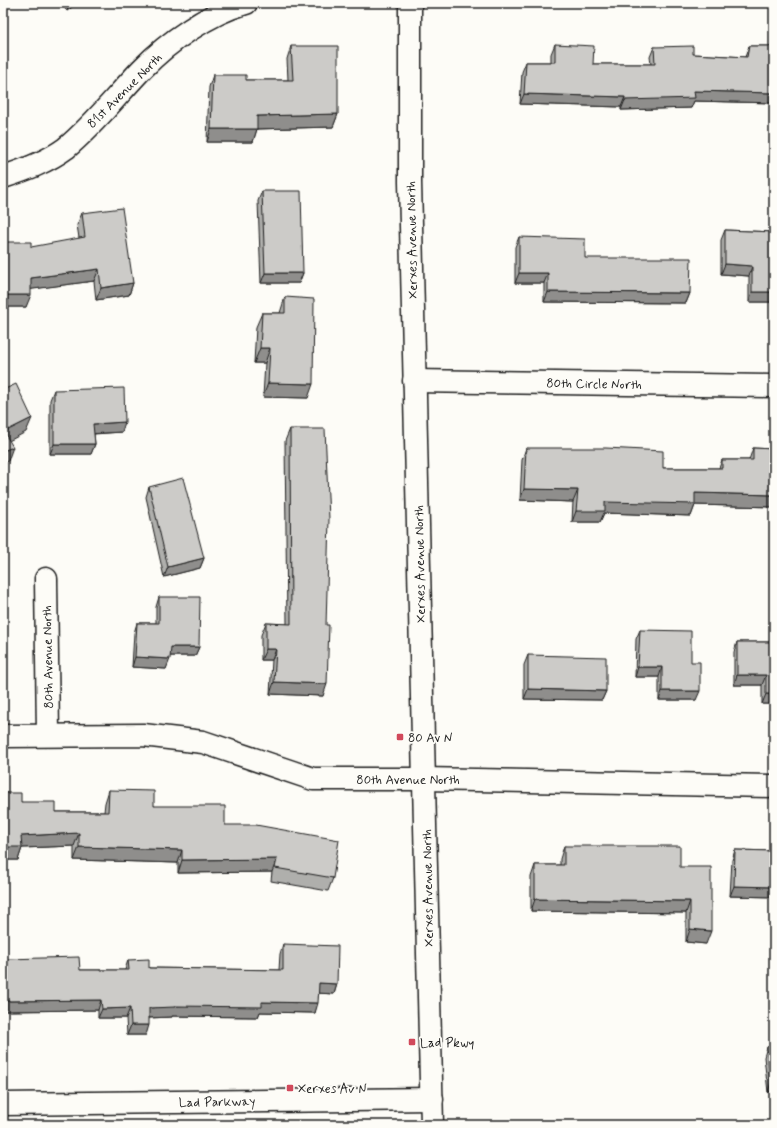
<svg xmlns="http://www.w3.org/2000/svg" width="777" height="1128" viewBox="0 0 777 1128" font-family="Mynerve,sans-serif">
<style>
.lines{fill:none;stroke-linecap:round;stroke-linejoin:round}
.street-casing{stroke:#1c1c1c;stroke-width:25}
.secondary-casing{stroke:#1c1c1c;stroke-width:25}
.street{stroke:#fdfcf7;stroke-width:22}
.secondary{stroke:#fdfcf7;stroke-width:22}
.wall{fill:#afafac;stroke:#1c1c1c}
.shaded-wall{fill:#8f8e8c;stroke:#1c1c1c}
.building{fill:#cccbc8;stroke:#1c1c1c}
.poi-dot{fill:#d1495b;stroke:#fdfcf7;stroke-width:1.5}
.labels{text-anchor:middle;stroke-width:3.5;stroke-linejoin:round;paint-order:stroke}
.street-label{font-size:13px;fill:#1c1c1c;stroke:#fdfcf7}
.poi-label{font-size:13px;fill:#1c1c1c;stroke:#fdfcf7;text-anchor:start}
</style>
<rect width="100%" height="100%" fill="#fdfcf7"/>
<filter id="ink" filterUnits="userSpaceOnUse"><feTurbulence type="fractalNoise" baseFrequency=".025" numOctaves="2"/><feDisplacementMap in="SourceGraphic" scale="8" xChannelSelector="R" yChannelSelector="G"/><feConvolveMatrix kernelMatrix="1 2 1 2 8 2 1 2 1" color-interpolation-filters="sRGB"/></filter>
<g filter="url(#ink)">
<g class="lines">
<g class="street-casing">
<g id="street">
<path d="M3,177c22,-7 44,-15 63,-29 28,-23 51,-53 76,-79 26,-27 67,-56 104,-66"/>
<polyline points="414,381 774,386"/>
<polyline points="46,579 48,735"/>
<polyline points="3,736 143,735 203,742 313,779 424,779 774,786"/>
<polyline points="3,1104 432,1099"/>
</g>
</g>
<g class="secondary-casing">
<polyline id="secondary" points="410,3 410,182 432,1125"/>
</g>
<use href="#street" class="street"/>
<use href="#secondary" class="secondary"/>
</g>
<g class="wall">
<polygon points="60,3 77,3 67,11"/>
<polygon points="96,3 104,3 99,7"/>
<polygon points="555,44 593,64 651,64 650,57 654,47 693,54 745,57 749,46 774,46 774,103 694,101 691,108 621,110 621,107 520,104 522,72 526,62 551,62 551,54"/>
<polygon points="291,46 338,114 333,127 257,129 253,142 207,142 209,87 213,75 246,80 288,80 287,59"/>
<polygon points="262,191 303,273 299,283 261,283 258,201"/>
<polygon points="82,213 133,283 129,295 96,300 94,281 31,289 26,307 3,307 79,238 77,225"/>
<polygon points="725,230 774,232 774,302 749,302 749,276 721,274 721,240"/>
<polygon points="519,237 585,258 690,293 686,303 544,302 544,283 515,283 515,247"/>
<polygon points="285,297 308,398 263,397 265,363 254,363 256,327 262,313 280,313"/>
<polygon points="54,390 122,432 94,434 95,444 91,454 50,454 50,400"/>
<polygon points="290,429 323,696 270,694 272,660 261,660 261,635 266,623 287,624 285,441"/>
<polygon points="526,448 663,468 719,468 722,460 749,460 753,448 774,449 774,507 695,505 691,516 604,513 600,522 572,522 573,502 520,500 522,460"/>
<polygon points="149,487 204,558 200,568 164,577 146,497"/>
<polygon points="159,597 199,647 195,656 170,656 166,669 132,667 134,633 137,623 156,623 156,607"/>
<polygon points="640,630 691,662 696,700 659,700 659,677 635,677 636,639"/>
<polygon points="737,642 774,642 774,704 762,704 762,685 734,685 734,652"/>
<polygon points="528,655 606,691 602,700 524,699 524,665"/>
<polygon points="109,790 154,806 225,825 333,878 328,891 271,881 272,872 178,873 178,863 74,860 74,846 22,848 18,860 3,860 21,802 56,812 104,812 105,803"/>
<polygon points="564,846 680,867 706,944 686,942 686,913 531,911 531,877 535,865 560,865 560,859"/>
<polygon points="735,850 774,851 774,897 730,896 732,860"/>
<polygon points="283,944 337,984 334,994 319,993 315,1013 260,1012 258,1017 172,1016 172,1017 149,1018 146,1035 127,1035 126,1018 98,1018 98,1010 3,1011 3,967 6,959 80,970 125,970 128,960 149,968 279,970 280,954"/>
<polygon points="774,1046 774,1091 768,1092 764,1057 767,1047"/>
</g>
<g class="shaded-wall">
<polygon points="70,3 77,3 67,11"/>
<polygon points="101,3 104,3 99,7"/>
<polygon points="694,91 774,93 774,103 694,101 691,108 621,110 625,100"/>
<polygon points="524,94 625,97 621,107 520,104"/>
<polygon points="338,114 333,127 253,129 257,116"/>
<polygon points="211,129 257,129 253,142 207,142"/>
<polygon points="725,264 752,266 749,276 721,274"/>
<polygon points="99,269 94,281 26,290 31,278"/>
<polygon points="265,273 303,273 299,283 261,283"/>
<polygon points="519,273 548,273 544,283 515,283"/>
<polygon points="133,283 129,295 96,300 101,288"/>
<polygon points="548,292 690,293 686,303 544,302"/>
<polygon points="752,292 774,292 774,302 749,302"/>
<polygon points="3,295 31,295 26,307 3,307"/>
<polygon points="260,348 270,348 265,363 254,363"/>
<polygon points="268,383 313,384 308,398 263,397"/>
<polygon points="32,418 26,432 3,444 4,432"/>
<polygon points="125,422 122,432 89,434 93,424"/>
<polygon points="54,444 95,444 91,454 50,454"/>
<polygon points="13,447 8,461 3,463 3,451"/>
<polygon points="524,489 578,490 573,502 520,500"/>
<polygon points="695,493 774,495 774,507 695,505 691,516 604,513 600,522 572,522 576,511 605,502"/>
<polygon points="204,558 200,568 164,577 168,567"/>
<polygon points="171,647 199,647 195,656 168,656"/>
<polygon points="266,649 276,649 272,660 261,660"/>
<polygon points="135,657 170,659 166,669 132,667"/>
<polygon points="638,667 662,667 659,677 635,677"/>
<polygon points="737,675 766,675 762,685 734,685"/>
<polygon points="274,682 327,684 323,696 270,694"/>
<polygon points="528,689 606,691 602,700 524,699"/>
<polygon points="662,691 700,691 696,700 659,700"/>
<polygon points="766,694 774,694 774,704 762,704"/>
<polygon points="79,833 74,846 22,848 18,860 3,860 3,847 21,836"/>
<polygon points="79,847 182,850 178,863 74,860"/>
<polygon points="277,859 272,872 178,873 182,860"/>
<polygon points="734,886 774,887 774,897 730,896"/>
<polygon points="535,899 690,901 686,913 531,911"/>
<polygon points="690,929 711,931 706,944 686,942"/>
<polygon points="319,983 337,984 334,994 316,993"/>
<polygon points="101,1000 98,1010 3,1011 3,1001"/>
<polygon points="262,1002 318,1003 315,1013 260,1012 258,1017 172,1016 172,1017 146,1018 149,1008 175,1006"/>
<polygon points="130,1008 126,1018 98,1018 102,1009"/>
<polygon points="131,1025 149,1025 146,1035 127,1035"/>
<polygon points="771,1082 774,1082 774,1091 768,1092"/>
</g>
<g class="building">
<polygon points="555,44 594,46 593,64 655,64 654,47 693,46 693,54 747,57 749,46 774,46 774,93 694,91 695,98 625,100 625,97 524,94 526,62 555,62"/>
<polygon points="291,46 338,46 338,114 257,116 257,129 211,129 213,75 246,75 246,80 293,80"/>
<polygon points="262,191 301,191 303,273 265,273"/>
<polygon points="122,208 133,283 101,288 99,269 31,278 31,295 3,295 3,242 31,242 31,247 85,237 82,213"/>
<polygon points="725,230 774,232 774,292 752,292 752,266 725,264"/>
<polygon points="519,237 585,239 585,258 691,258 690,293 548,292 548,273 519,273"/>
<polygon points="285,297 314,299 313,384 268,383 270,348 260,348 262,313 285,313"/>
<polygon points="16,384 32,418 4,432 13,447 3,451 3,390"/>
<polygon points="124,388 125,422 93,424 95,444 54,444 54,390"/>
<polygon points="290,429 325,429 329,519 326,625 329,625 327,684 274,682 276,649 266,649 266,623 291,624"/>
<polygon points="526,448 606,448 663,451 663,468 722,468 722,460 753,460 753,448 774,449 774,495 695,493 695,504 605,502 605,511 576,511 578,490 524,489"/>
<polygon points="183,478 204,558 168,567 149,487"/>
<polygon points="159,597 200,597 199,647 171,647 170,659 135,657 137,623 159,623"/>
<polygon points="640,630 691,631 691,662 700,662 700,691 662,691 662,667 638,667"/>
<polygon points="737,642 774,642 774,694 766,694 766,675 737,675"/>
<polygon points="528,655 606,657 606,691 528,689"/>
<polygon points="109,790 154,791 154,806 225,806 225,825 256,825 339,840 333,878 275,868 277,859 182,860 182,850 79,847 79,833 21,836 22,847 3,847 3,793 21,793 21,802 56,802 56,812 108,812"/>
<polygon points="564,846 680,846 680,867 711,867 711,931 690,929 690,901 535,899 535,865 564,865"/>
<polygon points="735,850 774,851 774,887 734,886"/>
<polygon points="283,944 338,946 337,984 319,983 318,1003 262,1002 262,1007 175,1006 175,1007 149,1008 149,1025 131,1025 130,1008 102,1009 101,1000 3,1001 3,971 6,971 6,959 79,957 80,970 129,970 128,960 149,959 149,968 283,970"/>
<polygon points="774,1046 774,1082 771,1082 767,1047"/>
</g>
</g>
<g class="poi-dot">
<rect x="396" y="733" width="8" height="8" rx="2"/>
<rect x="408" y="1038" width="8" height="8" rx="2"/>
<rect x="286" y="1084" width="8" height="8" rx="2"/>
</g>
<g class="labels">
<g class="street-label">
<text transform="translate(124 90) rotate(-45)" y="5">81st Avenue North</text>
<text transform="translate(411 240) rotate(-91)" y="5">Xerxes Avenue North</text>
<text transform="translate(594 383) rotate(1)" y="5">80th Circle North</text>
<text transform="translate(419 564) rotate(-91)" y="5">Xerxes Avenue North</text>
<text transform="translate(47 657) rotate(-91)" y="5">80th Avenue North</text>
<text x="408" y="784">80th Avenue North</text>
<text transform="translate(427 888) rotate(-91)" y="5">Xerxes Avenue North</text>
<text transform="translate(217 1101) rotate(-1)" y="5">Lad Parkway</text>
</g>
<g class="poi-label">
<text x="408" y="742">80 Av N</text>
<text x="420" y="1047">Lad Pkwy</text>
<text x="298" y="1093">Xerxes Av N</text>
</g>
</g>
<rect width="777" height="1128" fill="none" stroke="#fdfcf7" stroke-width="16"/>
<rect x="8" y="8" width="761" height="1112" fill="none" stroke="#1c1c1c" stroke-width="1.5" filter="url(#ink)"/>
</svg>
